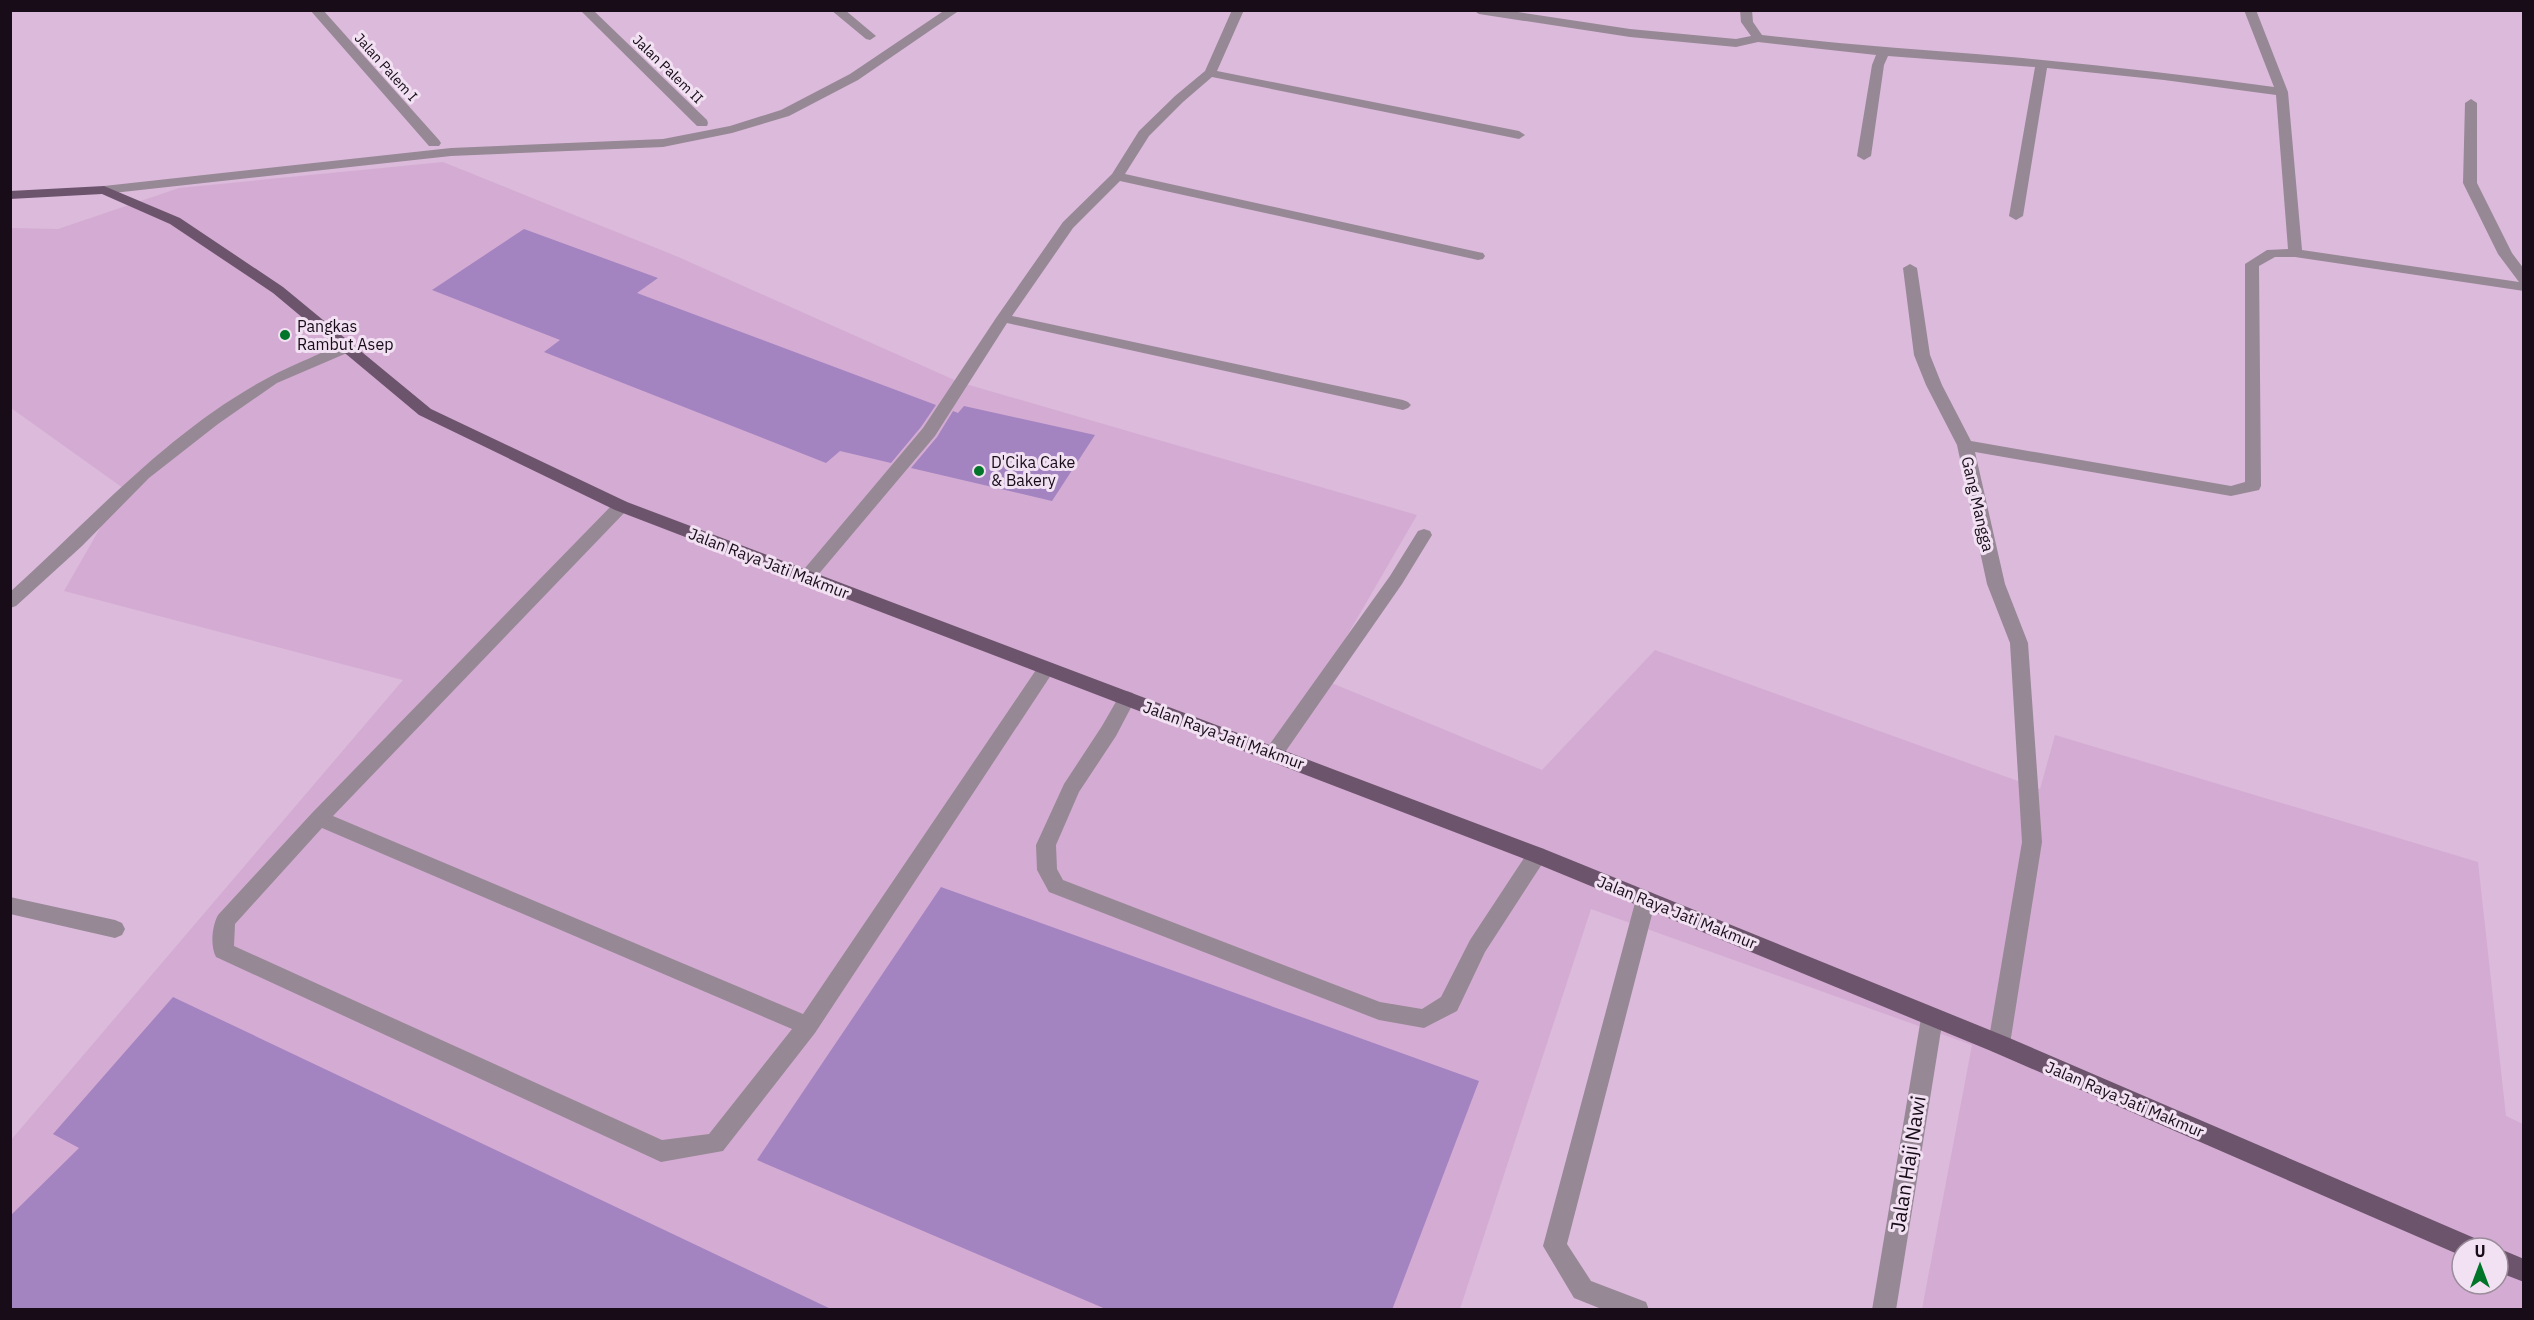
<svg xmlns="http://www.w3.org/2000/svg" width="2534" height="1320" viewBox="0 0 2534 1320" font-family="'IBM Plex Sans',sans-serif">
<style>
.built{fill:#d4acd3;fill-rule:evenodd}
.building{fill:#a384c1}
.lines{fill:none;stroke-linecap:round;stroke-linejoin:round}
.minor{fill:#978896;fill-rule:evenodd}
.major{fill:#6d546d;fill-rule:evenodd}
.poi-dot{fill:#007529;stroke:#f2e1f2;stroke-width:2}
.labels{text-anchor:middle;stroke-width:6;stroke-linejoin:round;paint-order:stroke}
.far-street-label{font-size:14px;fill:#170c17;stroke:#f2e1f2}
.poi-label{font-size:16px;fill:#170c17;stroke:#f2e1f2;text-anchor:start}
.street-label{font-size:16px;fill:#170c17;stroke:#f2e1f2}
.near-street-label{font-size:20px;fill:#170c17;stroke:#f2e1f2}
</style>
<rect width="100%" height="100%" fill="#dcbadb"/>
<path class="built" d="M443,162l233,94 283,126 458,133 -95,164 220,91 113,-120 385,139 15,-54 423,127 28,254 17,8v185h-601l50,-264 -381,-136 -131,400h-1449v-169l392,-460 -339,-89 59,-103 -112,-80v-180l47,1 121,-41zM2462,1248h36v36h-36z"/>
<g class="building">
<polygon points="524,229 658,278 637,293 936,405 921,427 891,463 840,451 826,463 544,352 560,340 432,290"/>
<polygon points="964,406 1095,435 1052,501 911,468 937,437 953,411 958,413"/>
<polygon points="941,887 1479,1081 1392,1310 1108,1310 757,1160"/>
<polygon points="173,997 833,1310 10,1310 10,1216 79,1148 53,1134"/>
</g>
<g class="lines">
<g class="minor">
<polygon points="310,10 323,10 439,140 441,143 439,146 429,146"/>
<polygon points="580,10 593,10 707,120 708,123 707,126 697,126"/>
<polygon points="831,10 845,10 876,36 870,40 866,39"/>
<polygon points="945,10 960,10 858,80 789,116 732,133 663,147 451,156 104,194 97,190 104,186 451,148 663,139 730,126 781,110 850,74"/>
<polygon points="1232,10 1244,10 1217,71 1519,131 1525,135 1519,139 1212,77 1183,102 1149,136 1125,174 1478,252 1483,253 1485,256 1483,259 1478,260 1120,181 1073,228 1012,316 1403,400 1408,402 1411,405 1408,408 1403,410 1007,323 935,436 812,582 800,582 797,578 800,574 923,428 996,318 1063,222 1112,174 1139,131 1175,96 1205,71"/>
<path d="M1473,10h32l125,19 106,10 15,-3 -10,-14 -1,-12h12l1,12 9,13c83,10 166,15 249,22 88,8 176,18 263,30l-30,-77h12l32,82 14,158 217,32 -21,-28 -35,-71 2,-80 6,-4 6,4v80l35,70 12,16v22l-229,-34h-20l-16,9 2,220 -2,4 -28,6 -256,-44 30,132 23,59 14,199 -32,202 -3,7 -8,3 -8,-3 -3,-7 34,-202 -12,-199 -23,-59 -30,-139 -31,-60 -12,-30 -11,-87 7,-4 7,4 13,87 12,30 29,56 260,45 14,-4v-218l22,-14 21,-1 -12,-154 -112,-15 -117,-12 -24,148 -7,4 -7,-4 26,-149 -147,-11 -4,9 -13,91 -7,4 -7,-4 15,-91 4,-10 -118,-13 -22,5 -106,-10 -151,-23z"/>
<path d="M349,342l7,5 -2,3 -77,33 -59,41 -69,54 -67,68 -66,60 -6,2v-16c93,-84 176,-181 293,-231 15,-6 30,-15 46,-19z"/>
<path d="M621,500l6,2 2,4 -2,4 -294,306 470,198 237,-350 6,-2 6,2 3,5 -240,364 -92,118 -62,11 -445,-205c-6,-11 -4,-31 2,-42l94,-102 303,-311zM322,828l470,201 -83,105 -47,6 -428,-194 1,-22z"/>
<polygon points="1424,529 1430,531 1432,535 1402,584 1281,758 1274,760 1267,758 1265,753 1267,748 1390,576 1418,531"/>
<polygon points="1127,691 1133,693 1136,698 1116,736 1079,792 1056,845 1057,869 1063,880 1380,1002 1422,1009 1441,997 1470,940 1530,849 1537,847 1544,849 1547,855 1544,861 1485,952 1457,1011 1424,1028 1379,1020 1049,892 1037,870 1036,845 1064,784 1102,726 1121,693"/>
<polygon points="1646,891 1653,893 1656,899 1567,1244 1591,1281 1646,1302 1649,1310 1604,1310 1574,1298 1543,1246 1636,899 1639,893"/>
<polygon points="10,897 115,920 122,923 125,929 122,935 115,938 10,914"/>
<polygon points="1932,1009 1940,1011 1943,1018 1896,1310 1872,1310 1921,1018 1924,1011"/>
</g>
<g class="major">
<polygon points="104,186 180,218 283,287 431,409 627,502 1544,849 2007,1037 2479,1240 2483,1248 2462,1248 2462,1256 1991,1051 1530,861 615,510 419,415 273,293 170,224 102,194 10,199 10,191"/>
<polygon points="2498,1248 2524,1259 2524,1282 2498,1272"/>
</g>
</g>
<g class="poi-dot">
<circle cx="285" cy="335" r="6"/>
<circle cx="979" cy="471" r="6"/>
</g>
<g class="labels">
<g class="far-street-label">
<text transform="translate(386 67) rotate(48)" y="5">Jalan Palem I</text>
<text transform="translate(668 69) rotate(44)" y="5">Jalan Palem II</text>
</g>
<g class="poi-label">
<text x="297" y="332">Pangkas<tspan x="297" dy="18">Rambut Asep</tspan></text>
<text x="991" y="468">D'Cika Cake<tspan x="991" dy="18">&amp; Bakery</tspan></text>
</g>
<g class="street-label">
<text transform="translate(1978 504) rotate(77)" y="6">Gang Mangga</text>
<text transform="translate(769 563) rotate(21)" y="6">Jalan Raya Jati Makmur</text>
<text transform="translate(1224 735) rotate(20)" y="6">Jalan Raya Jati Makmur</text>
<text transform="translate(1677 912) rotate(22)" y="6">Jalan Raya Jati Makmur</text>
<text transform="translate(2125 1099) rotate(23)" y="6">Jalan Raya Jati Makmur</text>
</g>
<g class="near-street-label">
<text transform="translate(1908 1164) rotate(-81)" y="7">Jalan Haji Nawi</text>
</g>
</g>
<rect width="2534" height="1320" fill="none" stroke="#170c17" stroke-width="24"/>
<g transform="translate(2480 1266)"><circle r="28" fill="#f2e1f2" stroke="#9a8c9a" stroke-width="1.5"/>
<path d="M0-4.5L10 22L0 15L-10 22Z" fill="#007529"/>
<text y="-9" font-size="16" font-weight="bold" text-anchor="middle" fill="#170c17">U</text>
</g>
</svg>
